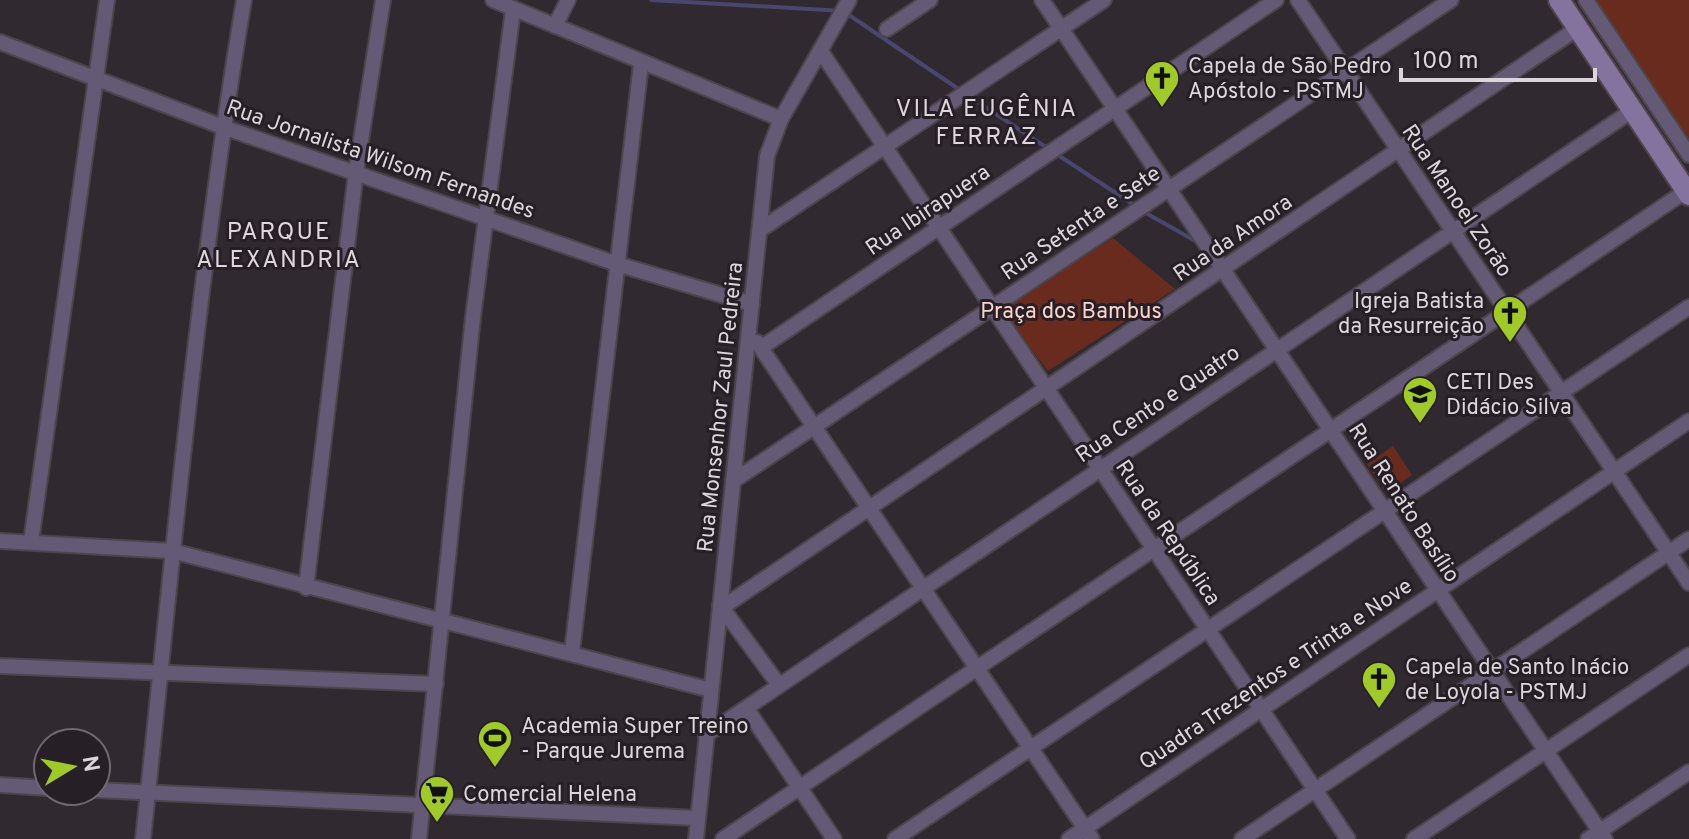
<svg xmlns="http://www.w3.org/2000/svg" width="1689" height="839" viewBox="0 0 1689 839" font-family="Overpass,sans-serif">
<style>
.green{fill:#692b1e}
.lines{fill:none;stroke-linecap:round;stroke-linejoin:round}
.stream{stroke:#49476f;stroke-width:4}
.street-casing{stroke:#4c454b;stroke-width:18}
.secondary-casing{stroke:#4c454b;stroke-width:24}
.street{stroke:#645a75;stroke-width:14}
.secondary{stroke:#84739e;stroke-width:20}
.labels{text-anchor:middle;stroke-width:6;stroke-linejoin:round;paint-order:stroke}
.poi-label{font-size:22px;fill:#dcd6da;stroke:#271f26;text-anchor:start}
.street-label{font-size:22px;fill:#dcd6da;stroke:#271f26}
.park-label{font-size:22px;fill:#fed2c8;stroke:#271f26}
.neighbourhood-label{font-size:24px;letter-spacing:2px;fill:#e0d5dd;stroke:#271f26}
</style>
<rect width="100%" height="100%" fill="#312930"/>
<g class="green">
<polygon points="1591,0 1689,0 1689,149"/>
<polygon points="1113,238 1175,289 1048,371 1000,309"/>
<polygon points="1393,446 1412,475 1386,493 1367,464"/>
</g>
<g class="lines">
<g class="stream">
<polyline points="651,0 843,11 960,90"/>
<polyline points="967,95 1137,207"/>
<polyline points="1144,212 1199,243"/>
</g>
<g class="street-casing">
<g id="street">
<polyline points="493,0 781,119"/>
<polyline points="1042,0 1605,839"/>
<polyline points="1298,0 1689,583"/>
<polyline points="1586,0 1689,155"/>
<polyline points="555,26 568,0"/>
<polyline points="887,29 930,0"/>
<polyline points="0,42 223,127 617,264 752,304"/>
<polyline points="820,50 1348,839"/>
<polyline points="760,230 1104,0"/>
<polyline points="757,342 1092,839"/>
<polyline points="762,347 1276,0"/>
<polyline points="733,481 1451,0"/>
<polyline points="0,541 172,551 711,690"/>
<polyline points="31,542 107,0"/>
<polyline points="306,588 356,172 383,0"/>
<polyline points="720,605 779,685"/>
<polyline points="723,607 1578,28"/>
<polyline points="572,652 641,64"/>
<polyline points="0,666 436,684"/>
<polyline points="747,709 834,839"/>
<polyline points="706,735 1633,110"/>
<polyline points="0,785 48,788"/>
<polyline points="96,790 698,818"/>
<path d="M143,839c30,-280 54,-561 101,-839"/>
<polyline points="419,839 473,317 513,10"/>
<polyline points="696,839 767,156 781,119 849,0"/>
<polyline points="723,839 1686,191"/>
<polyline points="895,839 1689,307"/>
<polyline points="1069,839 1689,421"/>
<polyline points="1242,839 1689,539"/>
<polyline points="1414,839 1689,655"/>
<polyline points="1588,839 1689,772"/>
</g>
</g>
<g class="secondary-casing">
<polyline id="secondary" points="1559,0 1689,195"/>
</g>
<use href="#street" class="street"/>
<use href="#secondary" class="secondary"/>
</g>
<defs>
<g id="church-pin" transform="scale(1.8)"><path d="M0 17L-7.5 6A9.5 9.5 0 1 1 7.5 6Z" fill="#a0c92b" stroke="#271f26"/><path d="M-1.2-6h2.4v3.5h3.3v2.4h-3.3V6h-2.4V-.1h-3.3v-2.4h3.3Z" fill="#111"/></g>
<g id="school-pin" transform="scale(1.8)"><path d="M0 17L-7.5 6A9.5 9.5 0 1 1 7.5 6Z" fill="#a0c92b" stroke="#271f26"/><path d="M0-5L7-2L0 1L-7-2ZM-4 1L0 2.5L4 1V4Q0 6-4 4Z" fill="#111"/></g>
<g id="stadium-pin" transform="scale(1.8)"><path d="M0 17L-7.5 6A9.5 9.5 0 1 1 7.5 6Z" fill="#a0c92b" stroke="#271f26"/><path d="M0-5a6.5 5 0 1 0 0 10a6.5 5 0 1 0 0-10ZM-3.5-1.8h7v3.6h-7Z" fill="#111"/></g>
<g id="supermarket-pin" transform="scale(1.8)"><path d="M0 17L-7.5 6A9.5 9.5 0 1 1 7.5 6Z" fill="#a0c92b" stroke="#271f26"/><path d="M-6-5.5h2.5l.6 2H6L4.5 2H-2.5L-4.4-4H-6ZM-1.5 3.2a1.3 1.3 0 1 0 .1 0ZM3 3.2a1.3 1.3 0 1 0 .1 0Z" fill="#111"/></g>
</defs>
<g fill-rule="evenodd">
<use href="#church-pin" x="1162" y="78"/>
<use href="#church-pin" x="1510" y="313"/>
<use href="#school-pin" x="1420" y="394"/>
<use href="#church-pin" x="1379" y="679"/>
<use href="#stadium-pin" x="495" y="738"/>
<use href="#supermarket-pin" x="437" y="793"/>
</g>
<g class="labels">
<g class="poi-label">
<text x="1188" y="73">Capela de São Pedro<tspan x="1188" dy="25">Apóstolo - PSTMJ</tspan></text>
<text x="1484" y="308" text-anchor="end">Igreja Batista<tspan x="1484" dy="25">da Resurreição</tspan></text>
<text x="1446" y="389">CETI Des<tspan x="1446" dy="25">Didácio Silva</tspan></text>
<text x="1405" y="674">Capela de Santo Inácio<tspan x="1405" dy="25">de Loyola - PSTMJ</tspan></text>
<text x="521" y="733">Academia Super Treino<tspan x="521" dy="25">- Parque Jurema</tspan></text>
<text x="463" y="801">Comercial Helena</text>
</g>
<g class="street-label">
<text transform="translate(381 158) rotate(19)" y="8">Rua Jornalista Wilsom Fernandes</text>
<text transform="translate(1458 200) rotate(56)" y="8">Rua Manoel Zorão</text>
<text transform="translate(927 209) rotate(-34)" y="8">Rua Ibirapuera</text>
<text transform="translate(1080 222) rotate(-34)" y="8">Rua Setenta e Sete</text>
<text transform="translate(1232 237) rotate(-34)" y="8">Rua da Amora</text>
<text transform="translate(1157 403) rotate(-34)" y="8">Rua Cento e Quatro</text>
<text transform="translate(719 407) rotate(-84)" y="8">Rua Monsenhor Zaul Pedreira</text>
<text transform="translate(1405 502) rotate(57)" y="8">Rua Renato Basílio</text>
<text transform="translate(1169 532) rotate(56)" y="8">Rua da República</text>
<text transform="translate(1275 673) rotate(-34)" y="8">Quadra Trezentos e Trinta e Nove</text>
</g>
<g class="park-label">
<text x="1071" y="318">Praça dos Bambus</text>
</g>
<g class="neighbourhood-label">
<text x="987" y="116">VILA EUGÊNIA<tspan x="987" dy="28">FERRAZ</tspan></text>
<text x="279" y="239">PARQUE<tspan x="279" dy="28">ALEXANDRIA</tspan></text>
</g>
</g>
<g transform="translate(72 767) rotate(80)"><circle r="38" fill="#271f26" stroke="#6f686e" stroke-width="2"/>
<path d="M0-6L14 30L0 20L-14 30Z" fill="#a0c92b"/>
<text y="-12" font-size="22" font-weight="bold" text-anchor="middle" fill="#dcd6da">N</text>
</g>
<path d="M1401 68v12h194v-12" fill="none" stroke="#dcd6da" stroke-width="4"/>
<text x="1413" y="68" font-size="24" fill="#dcd6da" stroke="#271f26" stroke-width="6" paint-order="stroke">100 m</text>
</svg>
